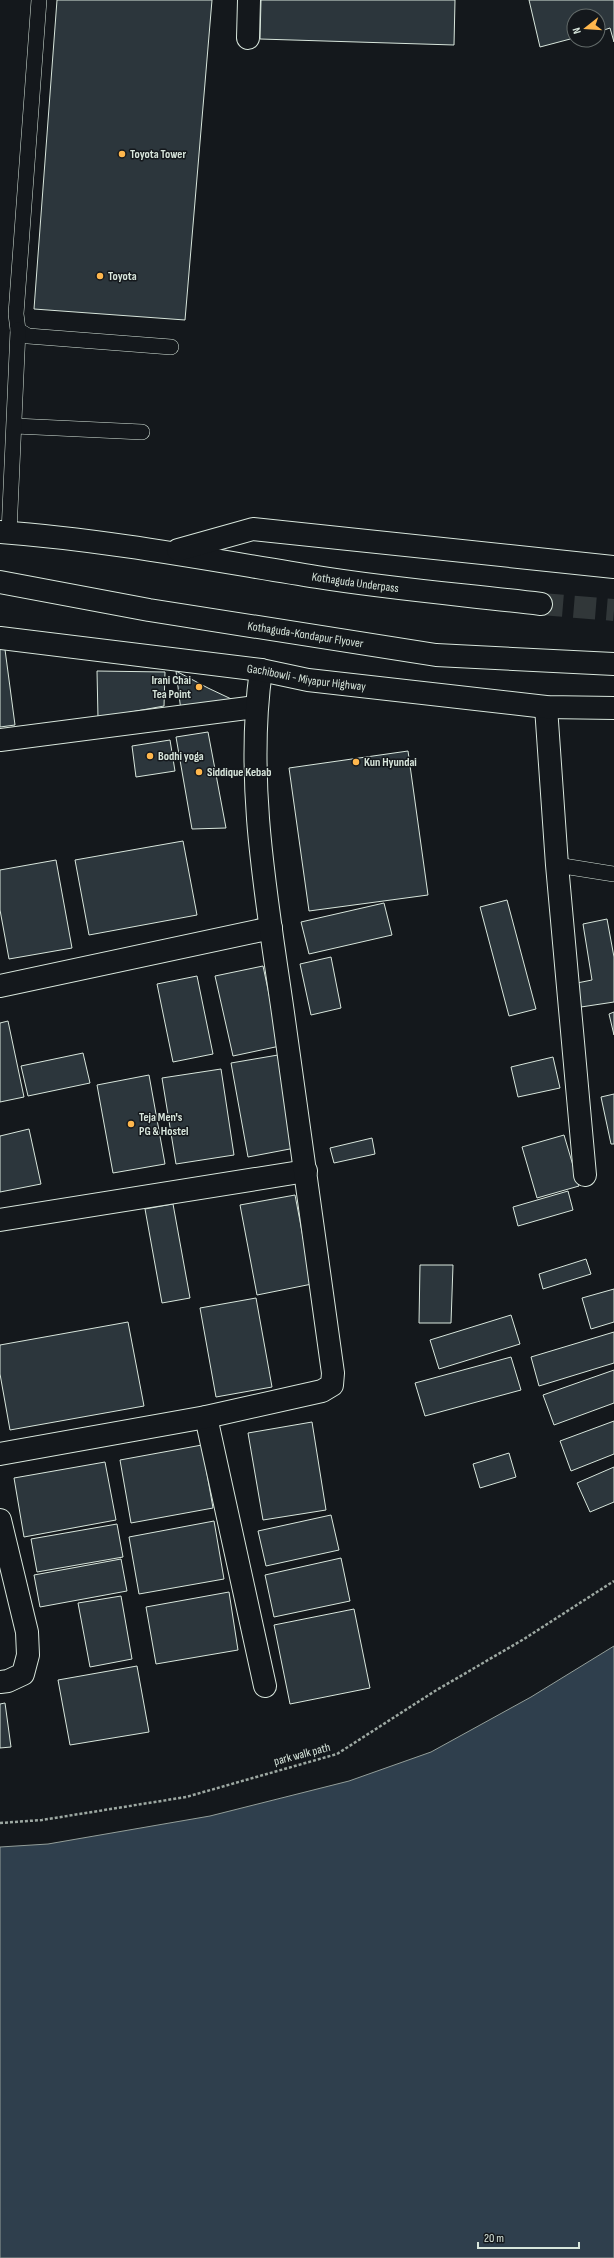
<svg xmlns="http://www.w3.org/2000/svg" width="614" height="2258" viewBox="0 0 614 2258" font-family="'Sofia Sans Condensed',sans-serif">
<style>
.water{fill:#2f3f4d;stroke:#939e99}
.building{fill:#2c363c;stroke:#d8e6dc}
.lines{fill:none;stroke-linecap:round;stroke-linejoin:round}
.primary-tunnel{stroke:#313739;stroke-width:22;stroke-dasharray:22 11;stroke-linecap:butt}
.service-casing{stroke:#d8e6dc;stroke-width:16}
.minor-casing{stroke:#d8e6dc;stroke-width:24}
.primary-casing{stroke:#d8e6dc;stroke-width:24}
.path{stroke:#9da8a2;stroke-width:2.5;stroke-dasharray:3 2;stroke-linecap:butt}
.service{stroke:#14181c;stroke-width:15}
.minor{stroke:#14181c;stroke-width:22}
.primary{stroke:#14181c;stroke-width:22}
.poi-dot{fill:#ffb74d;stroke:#14181c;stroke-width:1.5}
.labels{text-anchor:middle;stroke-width:3;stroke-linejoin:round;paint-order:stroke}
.poi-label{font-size:12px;font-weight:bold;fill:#d8e6dc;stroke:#14181c;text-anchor:start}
.street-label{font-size:12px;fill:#d8e6dc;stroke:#14181c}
</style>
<rect width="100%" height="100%" fill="#14181c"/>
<polygon class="water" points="614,1646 614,2258 0,2258 0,1847 48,1844 210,1816 349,1781 431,1752 531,1697"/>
<g class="building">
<polygon points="57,0 212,0 185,320 34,309"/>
<polygon points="261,0 455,0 454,45 260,39"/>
<polygon points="529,0 614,0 614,42 610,28 598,32 598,16 574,16 574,38 540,47"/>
<polygon points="4,642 15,725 0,727 0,643"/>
<polygon points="97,671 165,672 164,706 98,718"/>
<polygon points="176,671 208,688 244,705 181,711"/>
<polygon points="208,732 226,828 192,829 176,737"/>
<polygon points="170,740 175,771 136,777 132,746"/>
<polygon points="408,751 428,895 309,911 289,768"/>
<polygon points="183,841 197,915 89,935 75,860"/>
<polygon points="56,860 72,948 9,959 0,910 0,870"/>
<polygon points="507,900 536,1009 509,1016 480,907"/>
<polygon points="384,903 392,935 309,954 301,922"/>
<polygon points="607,919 614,957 614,1002 581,1007 577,983 592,980 583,924"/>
<polygon points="331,957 341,1008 311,1015 300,964"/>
<polygon points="263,966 280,1046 233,1056 215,976"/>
<polygon points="197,976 213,1054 173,1062 157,984"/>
<polygon points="614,1012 614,1035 609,1014"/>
<polygon points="8,1021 24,1097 0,1102 0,1023"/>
<polygon points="83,1053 90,1083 28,1096 21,1066"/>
<polygon points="278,1055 295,1148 248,1157 231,1063"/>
<polygon points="553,1057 560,1088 518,1097 511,1067"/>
<polygon points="221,1069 234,1155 176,1164 162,1078"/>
<polygon points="149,1075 165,1164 113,1173 97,1085"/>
<polygon points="614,1094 614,1144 611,1144 601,1097"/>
<polygon points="29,1129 41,1184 0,1192 0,1136"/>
<polygon points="564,1135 579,1186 537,1198 522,1147"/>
<polygon points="372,1138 375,1154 334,1163 330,1148"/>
<polygon points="568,1191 573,1210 518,1226 513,1207"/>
<polygon points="295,1195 312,1284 257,1295 240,1205"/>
<polygon points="173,1204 190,1298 162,1303 145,1209"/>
<polygon points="586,1259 591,1274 543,1289 539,1274"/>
<polygon points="420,1265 453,1265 451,1323 419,1323"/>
<polygon points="614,1289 614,1322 591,1329 582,1298"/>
<polygon points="256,1298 272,1387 216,1397 200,1308"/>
<polygon points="511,1315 520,1344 439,1369 430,1340"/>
<polygon points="128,1322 144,1406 10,1430 0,1374 0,1345"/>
<polygon points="614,1332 614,1363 539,1386 531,1357"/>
<polygon points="511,1357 521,1390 425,1416 415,1383"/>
<polygon points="614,1370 614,1403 554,1425 543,1395"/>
<polygon points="614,1421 614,1454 571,1471 560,1441"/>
<polygon points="312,1422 326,1510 263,1520 248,1433"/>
<polygon points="202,1445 213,1508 131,1523 120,1460"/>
<polygon points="509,1453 516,1477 480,1488 473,1464"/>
<polygon points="105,1462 116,1520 24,1537 14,1478"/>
<polygon points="614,1467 614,1502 590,1512 577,1483"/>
<polygon points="331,1515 339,1550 266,1566 258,1531"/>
<polygon points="214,1521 224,1579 139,1594 129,1537"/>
<polygon points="117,1524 123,1557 37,1572 31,1539"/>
<polygon points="341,1558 350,1601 274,1617 265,1575"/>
<polygon points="121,1559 127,1591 40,1607 34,1575"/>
<polygon points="229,1592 238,1650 156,1664 146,1607"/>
<polygon points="121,1596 132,1659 90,1667 78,1603"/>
<polygon points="354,1609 370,1688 290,1704 274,1625"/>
<polygon points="137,1666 149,1732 70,1745 58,1680"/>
<polygon points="5,1703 11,1747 0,1748 0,1704"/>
</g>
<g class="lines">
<polyline class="primary-tunnel" points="541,604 614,610"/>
<g class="service-casing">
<g id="service">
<polyline points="39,0 16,314 18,330 28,336 171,347"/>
<polyline points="15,426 142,432"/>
<polyline points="9,533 18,330"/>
<polyline points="557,865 614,874"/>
</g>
</g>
<g class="minor-casing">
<g id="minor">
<polyline points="248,38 249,0"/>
<polyline points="546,707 557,865 585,1175"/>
<polyline points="0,740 256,707"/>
<polyline points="0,986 271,928"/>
<polyline points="0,1220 306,1171"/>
<polyline points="206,1417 265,1686"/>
<path d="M0,1454l206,-37 116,-26 10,-6 1,-12c-16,-120 -33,-240 -50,-360 -16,-113 -38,-229 -22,-343"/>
<polyline points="0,1520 27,1632 28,1655 23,1674 8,1681 0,1682"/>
</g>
</g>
<g class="primary-casing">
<g id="primary">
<path id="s1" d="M0,532c107,8 211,28 317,45 74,12 150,18 224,27"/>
<polyline points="178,550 253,529 614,567"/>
<path id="s2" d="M0,582l149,28 287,45 178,9"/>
<path id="s3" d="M0,638l261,32 47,10 238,27 68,1"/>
</g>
</g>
<polyline class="path" points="0,1823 42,1820 186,1797 337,1754 435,1691 524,1639 614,1581"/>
<use href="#service" class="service"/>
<use href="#minor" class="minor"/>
<use href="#primary" class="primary"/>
</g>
<g class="poi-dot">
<circle cx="122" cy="154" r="4"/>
<circle cx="100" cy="276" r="4"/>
<circle cx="199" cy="687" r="4"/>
<circle cx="150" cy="756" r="4"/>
<circle cx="356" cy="762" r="4"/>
<circle cx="199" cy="772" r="4"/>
<circle cx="131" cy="1124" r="4"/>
</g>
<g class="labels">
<g class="poi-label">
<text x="130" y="158">Toyota Tower</text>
<text x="108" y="280">Toyota</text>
<text x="191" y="684" text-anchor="end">Irani Chai<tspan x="191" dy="14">Tea Point</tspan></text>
<text x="158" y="760">Bodhi yoga</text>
<text x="364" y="766">Kun Hyundai</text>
<text x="207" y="776">Siddique Kebab</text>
<text x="139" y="1121">Teja Men's<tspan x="139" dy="14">PG &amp; Hostel</tspan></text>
</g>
<g class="street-label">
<text dy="4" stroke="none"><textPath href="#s1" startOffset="359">Kothaguda Underpass</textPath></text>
<text dy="4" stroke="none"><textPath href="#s2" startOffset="310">Kothaguda-Kondapur Flyover</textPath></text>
<text dy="4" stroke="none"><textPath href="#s3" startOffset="309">Gachibowli - Miyapur Highway</textPath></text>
<text transform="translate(302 1754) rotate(-15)" y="4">park walk path</text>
</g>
</g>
<g transform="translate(586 28) rotate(253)"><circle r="19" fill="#14181c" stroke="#626a69"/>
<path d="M0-3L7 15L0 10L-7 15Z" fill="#ffb74d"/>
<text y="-6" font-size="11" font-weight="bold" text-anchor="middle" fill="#d8e6dc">N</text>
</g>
<path d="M478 2242v6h101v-6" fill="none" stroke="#d8e6dc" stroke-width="2"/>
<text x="484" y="2242" font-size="12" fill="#d8e6dc" stroke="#14181c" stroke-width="3" paint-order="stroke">20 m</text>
</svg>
